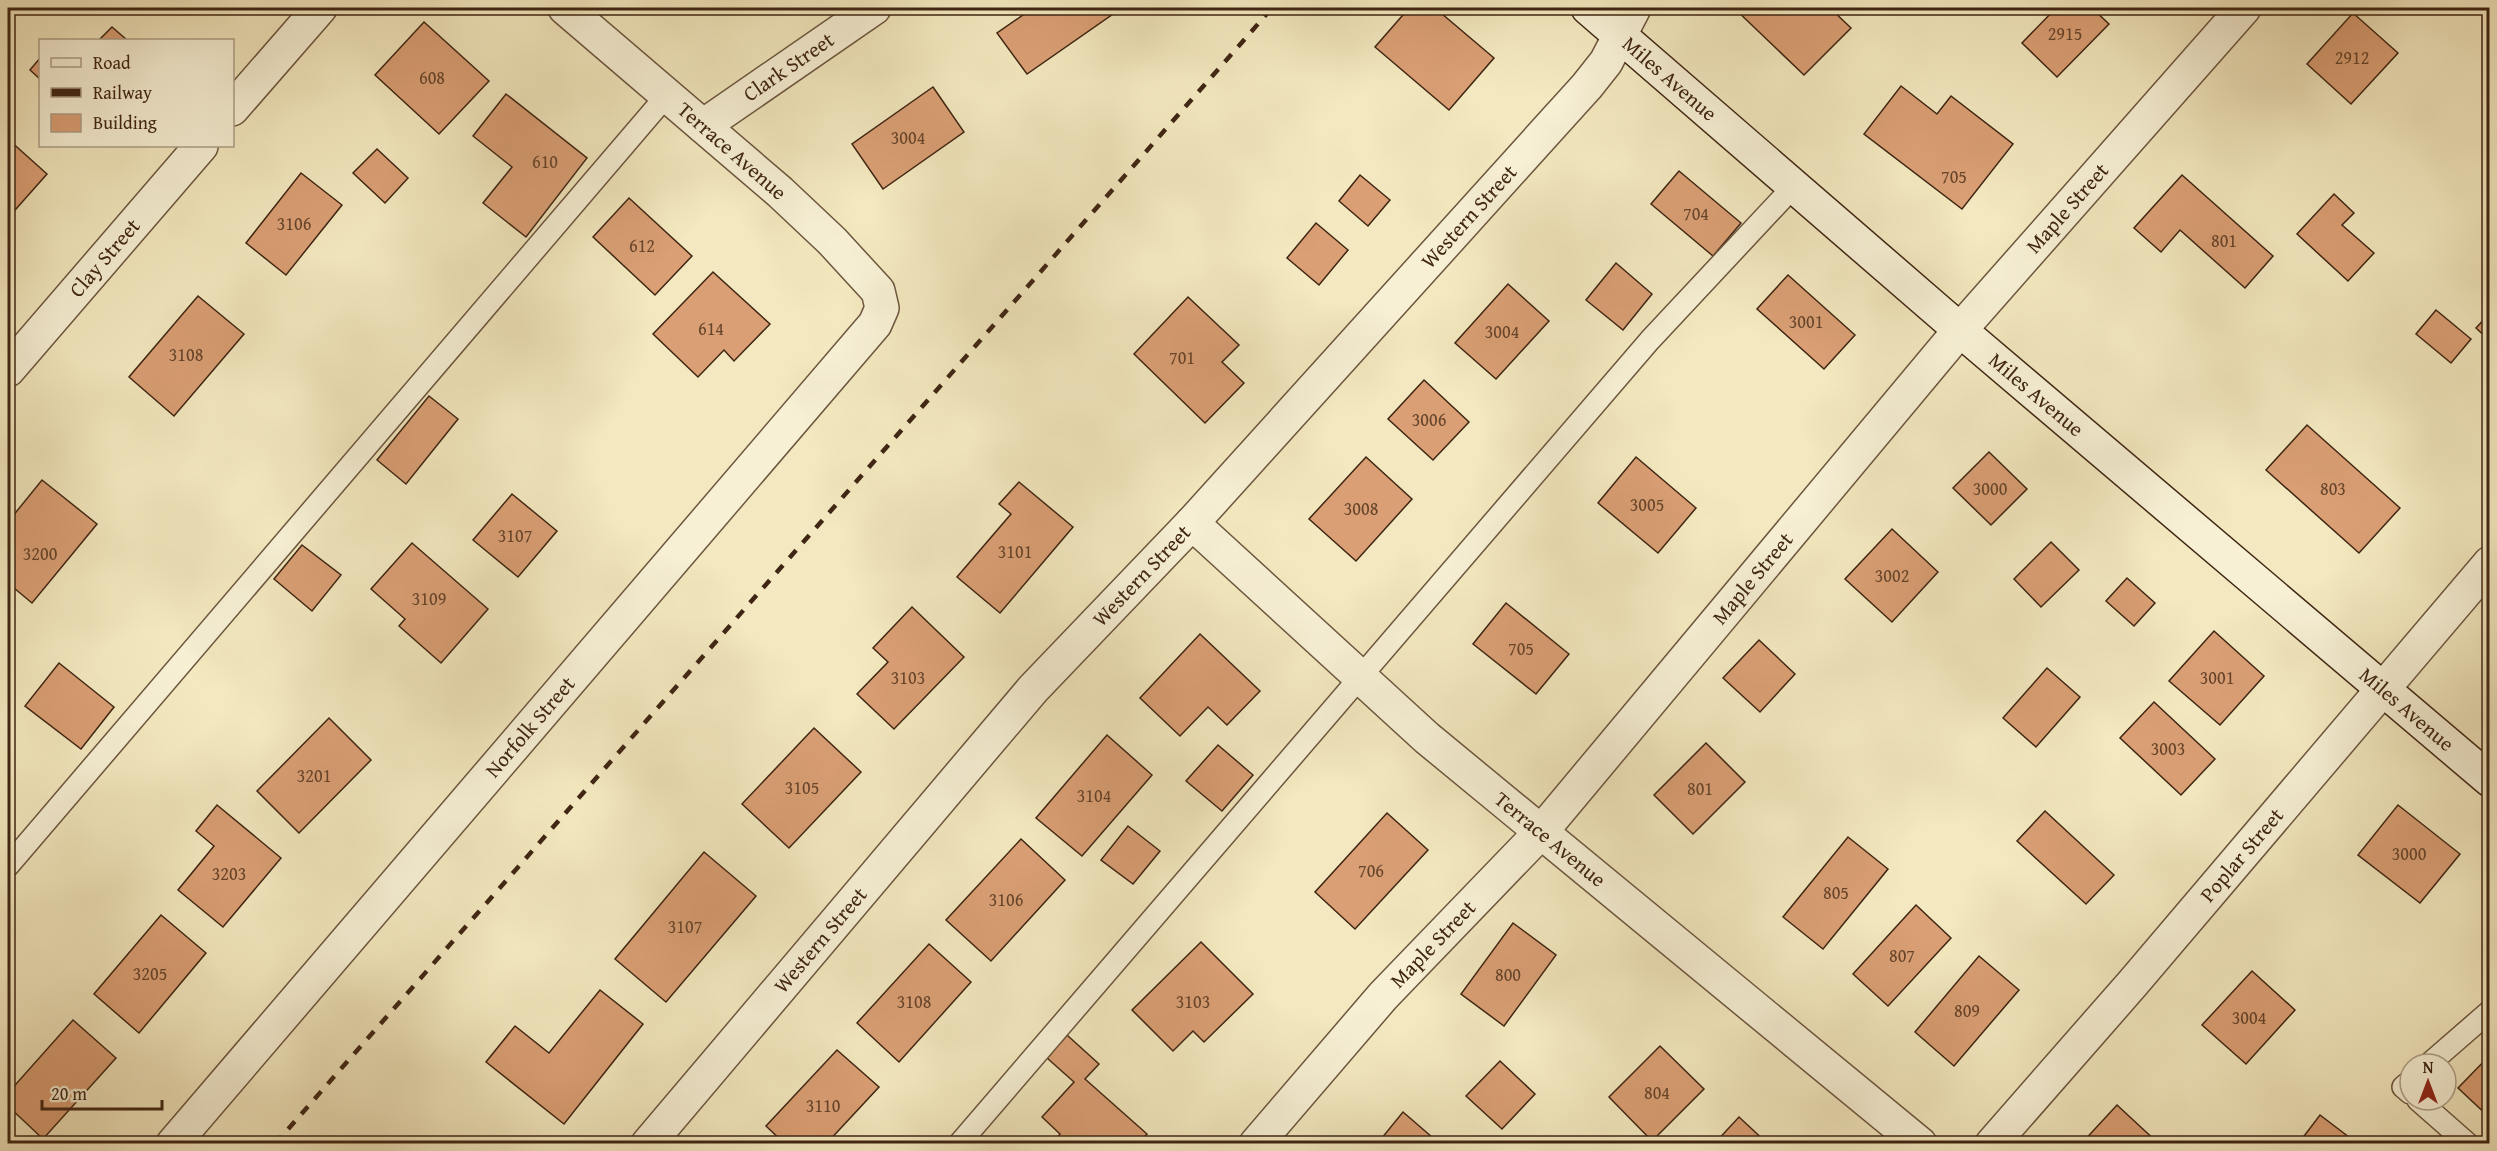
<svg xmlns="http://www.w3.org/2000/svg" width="2497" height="1151" viewBox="0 0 2497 1151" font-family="'Gentium Book Plus',serif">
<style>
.building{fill:#da9f74;stroke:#3f2513;stroke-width:1.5}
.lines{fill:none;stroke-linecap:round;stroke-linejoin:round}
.lane-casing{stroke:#6c563e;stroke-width:24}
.street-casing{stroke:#6c563e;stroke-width:36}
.secondary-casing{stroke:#3f2513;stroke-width:36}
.lane{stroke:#f7f0d5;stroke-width:21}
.street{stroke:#f7f0d5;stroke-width:33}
.secondary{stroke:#f7f0d5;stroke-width:33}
.rail{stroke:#3f2513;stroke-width:4.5;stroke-dasharray:10 10;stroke-linecap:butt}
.labels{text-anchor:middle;stroke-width:4.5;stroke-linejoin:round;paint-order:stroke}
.number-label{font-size:18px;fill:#66442b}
.street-label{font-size:21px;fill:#3f2513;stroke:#f7f0d5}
</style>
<rect width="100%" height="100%" fill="#f3e8bf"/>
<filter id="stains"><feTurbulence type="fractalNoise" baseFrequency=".00333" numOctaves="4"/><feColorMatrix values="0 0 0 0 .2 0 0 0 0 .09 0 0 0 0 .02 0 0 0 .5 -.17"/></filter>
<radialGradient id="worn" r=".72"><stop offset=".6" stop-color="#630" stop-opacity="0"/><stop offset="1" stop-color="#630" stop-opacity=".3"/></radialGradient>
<g class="building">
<polygon points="1033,8 1108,8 1113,14 1027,74 997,33"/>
<polygon points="1409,8 1435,8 1494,58 1449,110 1375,47"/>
<polygon points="1734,8 1830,8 1851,28 1804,75"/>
<polygon points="2056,8 2092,8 2109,24 2057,77 2022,43"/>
<polygon points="2353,13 2398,53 2351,104 2307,64"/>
<polygon points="424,22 489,81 439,134 375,75"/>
<polygon points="112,27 127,40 99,40"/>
<polygon points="40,58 40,79 30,70"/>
<polygon points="1901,86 1937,114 1951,96 2013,144 1962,209 1864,134"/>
<polygon points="933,87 964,132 883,189 852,144"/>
<polygon points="506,94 587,158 526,237 483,203 512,167 473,136"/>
<polygon points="8,139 47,174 8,218"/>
<polygon points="377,149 408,178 385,203 353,173"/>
<polygon points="1679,171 1741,223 1713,256 1651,204"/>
<polygon points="301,173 342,205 286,275 246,243"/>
<polygon points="1360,175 1390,200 1368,226 1339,201"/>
<polygon points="2182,175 2273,256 2245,288 2180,230 2161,252 2134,228"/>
<polygon points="2334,194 2354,213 2342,225 2374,253 2348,281 2297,234"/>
<polygon points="629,198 692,256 655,295 593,237"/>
<polygon points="1316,223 1348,250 1319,285 1287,258"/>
<polygon points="1616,263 1652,294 1623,330 1586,300"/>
<polygon points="713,272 770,324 734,361 724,350 698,377 653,334"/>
<polygon points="1788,275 1855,335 1824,369 1757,309"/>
<polygon points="1508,284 1549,321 1496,379 1455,343"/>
<polygon points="198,296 244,334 174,416 129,377"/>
<polygon points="1188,297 1239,345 1222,362 1244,383 1205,423 1134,354"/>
<polygon points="2436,310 2471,339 2451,363 2416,334"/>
<polygon points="2490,313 2490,341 2476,328"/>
<polygon points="1424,380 1469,422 1433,460 1388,419"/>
<polygon points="429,396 458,419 406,484 377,460"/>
<polygon points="2307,425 2400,508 2359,553 2266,470"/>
<polygon points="1989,452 2027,489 1991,525 1953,488"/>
<polygon points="1366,457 1412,499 1356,561 1309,519"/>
<polygon points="1636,457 1696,508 1658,553 1598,503"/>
<polygon points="42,480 97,524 32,603 8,583 8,522"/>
<polygon points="1019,482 1073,527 1000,613 957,577 1011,514 999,504"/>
<polygon points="512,494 557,531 518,577 473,540"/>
<polygon points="1892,529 1938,572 1892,622 1845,579"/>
<polygon points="2051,542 2079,570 2041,607 2014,579"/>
<polygon points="412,543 488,609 441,663 399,626 405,619 371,589"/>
<polygon points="302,545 341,575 312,611 274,579"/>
<polygon points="2127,578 2155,603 2134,626 2106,601"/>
<polygon points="1506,603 1569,654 1536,694 1473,644"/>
<polygon points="912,607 964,657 894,729 857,694 888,662 873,648"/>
<polygon points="2214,631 2264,676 2220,725 2169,681"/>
<polygon points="1200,634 1260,691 1227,725 1208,707 1180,736 1140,698"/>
<polygon points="1759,640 1795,674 1760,712 1723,678"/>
<polygon points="59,663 114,707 81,749 25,706"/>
<polygon points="2047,668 2080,697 2036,747 2003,718"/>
<polygon points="2154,702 2215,759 2181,795 2120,738"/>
<polygon points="329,718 371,760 299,833 257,791"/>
<polygon points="814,728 861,772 789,848 742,804"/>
<polygon points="1107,735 1152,775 1082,856 1036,818"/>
<polygon points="1706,743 1745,782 1693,834 1654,795"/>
<polygon points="1218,745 1253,775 1222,811 1186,781"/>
<polygon points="217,805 281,858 223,927 178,890 214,846 196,831"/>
<polygon points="2398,805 2460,854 2420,903 2358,855"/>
<polygon points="2045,811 2114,875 2086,904 2017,841"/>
<polygon points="1387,813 1428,850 1355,929 1315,892"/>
<polygon points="1128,826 1160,851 1133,884 1101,860"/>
<polygon points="1848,837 1888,869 1823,949 1783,917"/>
<polygon points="1021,839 1065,880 991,961 946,920"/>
<polygon points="704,852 756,896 666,1002 615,959"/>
<polygon points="1916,905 1951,938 1888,1006 1853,974"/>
<polygon points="161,915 206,953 139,1033 94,994"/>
<polygon points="1513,923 1556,955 1504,1026 1461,994"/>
<polygon points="1201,942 1253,994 1204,1042 1193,1031 1173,1051 1132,1010"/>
<polygon points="929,944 971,982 899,1062 857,1023"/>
<polygon points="1979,956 2019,990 1954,1066 1915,1032"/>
<polygon points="2252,971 2295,1010 2246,1064 2202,1025"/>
<polygon points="600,990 643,1024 564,1124 486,1062 515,1026 549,1053"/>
<polygon points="73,1020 116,1058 43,1139 8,1106 8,1093"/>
<polygon points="1067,1035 1099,1064 1085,1079 1147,1134 1138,1144 1052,1144 1060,1134 1042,1117 1074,1082 1047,1058"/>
<polygon points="1660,1046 1704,1089 1652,1141 1609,1097"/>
<polygon points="837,1050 879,1087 826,1144 785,1144 766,1126"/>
<polygon points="2490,1055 2490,1118 2458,1088"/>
<polygon points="1500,1061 1535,1094 1502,1129 1466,1096"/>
<polygon points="2117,1105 2159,1144 2081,1144"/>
<polygon points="1403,1112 1440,1144 1377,1144"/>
<polygon points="2320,1115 2358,1144 2298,1144"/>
<polygon points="1739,1117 1768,1144 1714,1144"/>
</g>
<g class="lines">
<g class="lane-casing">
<g id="lane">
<polyline points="8,866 667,95"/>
<polyline points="2429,1064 2490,1011"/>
<polyline points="2410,1081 2403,1087 2410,1093"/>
<polyline points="2418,1100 2468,1144"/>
<polyline points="959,1144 1650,340 1794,186"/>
</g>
</g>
<g class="street-casing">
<g id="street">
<polyline points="232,109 320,8"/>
<path id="s1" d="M703,126l171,-118"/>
<path id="s2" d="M8,370l193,-224"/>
<path id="s3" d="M1192,523l235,215 493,406"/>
<path id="s4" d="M173,1144l702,-820 7,-16 -4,-17 -46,-50 -52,-49 -215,-184"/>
<path id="s5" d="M648,1144l385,-455 159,-166 395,-437 19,-24 28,-54"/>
<path id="s6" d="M1256,1144l127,-148 158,-164 419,-502 284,-322"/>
<path id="s7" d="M1992,1144l141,-161 357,-420"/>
</g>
</g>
<g class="secondary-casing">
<g id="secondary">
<path id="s8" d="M1588,8l372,322 530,450"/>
</g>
</g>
<use href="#lane" class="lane"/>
<use href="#street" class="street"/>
<use href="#secondary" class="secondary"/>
<polyline class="rail" points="275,1144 1272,8"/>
</g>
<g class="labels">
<g class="number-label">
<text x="2065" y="40">2915</text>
<text x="2352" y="64">2912</text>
<text x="432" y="84">608</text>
<text x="908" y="144">3004</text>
<text x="545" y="168">610</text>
<text x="1954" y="183">705</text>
<text x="1696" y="220">704</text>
<text x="294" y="230">3106</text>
<text x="2224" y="247">801</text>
<text x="642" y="252">612</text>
<text x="1806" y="328">3001</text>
<text x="711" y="335">614</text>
<text x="1502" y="338">3004</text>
<text x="186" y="361">3108</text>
<text x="1182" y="364">701</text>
<text x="1429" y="426">3006</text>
<text x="1990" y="495">3000</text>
<text x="2333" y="495">803</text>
<text x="1647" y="511">3005</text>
<text x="1361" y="515">3008</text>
<text x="515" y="542">3107</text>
<text x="1015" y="558">3101</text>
<text x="40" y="560">3200</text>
<text x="1892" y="582">3002</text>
<text x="429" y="605">3109</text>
<text x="1521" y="655">705</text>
<text x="908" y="684">3103</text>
<text x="2217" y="684">3001</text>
<text x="2168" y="755">3003</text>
<text x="314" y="782">3201</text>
<text x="802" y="794">3105</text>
<text x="1700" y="795">801</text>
<text x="1094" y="802">3104</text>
<text x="2409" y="860">3000</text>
<text x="1371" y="877">706</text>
<text x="229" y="880">3203</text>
<text x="1836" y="899">805</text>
<text x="1006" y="906">3106</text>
<text x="685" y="933">3107</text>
<text x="1902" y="962">807</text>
<text x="150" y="980">3205</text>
<text x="1508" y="981">800</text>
<text x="914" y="1008">3108</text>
<text x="1193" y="1008">3103</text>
<text x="1967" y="1017">809</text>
<text x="2249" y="1024">3004</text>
<text x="1657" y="1099">804</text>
<text x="823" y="1112">3110</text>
</g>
<g class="street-label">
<text dy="7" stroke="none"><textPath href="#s1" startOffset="104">Clark Street</textPath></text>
<text dy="7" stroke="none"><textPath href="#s8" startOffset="108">Miles Avenue</textPath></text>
<text transform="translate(732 151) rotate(41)" y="7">Terrace Avenue</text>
<text dy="7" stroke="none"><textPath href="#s6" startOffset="1239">Maple Street</textPath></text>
<text dy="7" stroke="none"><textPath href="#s5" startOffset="1239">Western Street</textPath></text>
<text dy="7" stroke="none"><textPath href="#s2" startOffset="148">Clay Street</textPath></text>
<text dy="7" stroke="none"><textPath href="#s8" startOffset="592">Miles Avenue</textPath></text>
<text dy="7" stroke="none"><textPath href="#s5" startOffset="753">Western Street</textPath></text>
<text dy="7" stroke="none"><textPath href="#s6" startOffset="753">Maple Street</textPath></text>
<text dy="7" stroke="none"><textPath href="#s8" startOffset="1078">Miles Avenue</textPath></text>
<text dy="7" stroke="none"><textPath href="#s4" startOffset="549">Norfolk Street</textPath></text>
<text dy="7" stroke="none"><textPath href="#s3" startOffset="478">Terrace Avenue</textPath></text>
<text dy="7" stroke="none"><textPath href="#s7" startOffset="382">Poplar Street</textPath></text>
<text dy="7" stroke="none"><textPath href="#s5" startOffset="267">Western Street</textPath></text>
<text dy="7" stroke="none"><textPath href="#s6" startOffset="267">Maple Street</textPath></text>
</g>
</g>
<rect width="2497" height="1151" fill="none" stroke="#f3e8bf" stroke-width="30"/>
<rect x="9" y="9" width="2479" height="1133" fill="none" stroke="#3f2513" stroke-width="3"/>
<rect x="15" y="15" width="2467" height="1121" fill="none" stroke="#3f2513" stroke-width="1.5"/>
<rect x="39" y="39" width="195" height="108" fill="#f7f0d5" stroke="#ad9f87" stroke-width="1.5"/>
<rect x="51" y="58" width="30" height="9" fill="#f7f0d5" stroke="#ad9f87" stroke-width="1.5"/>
<text x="93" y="69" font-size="18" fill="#3f2513">Road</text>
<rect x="51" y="88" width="30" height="9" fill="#3f2513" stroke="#ad9f87" stroke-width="1.5"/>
<text x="93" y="99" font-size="18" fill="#3f2513">Railway</text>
<rect x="51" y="114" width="30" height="18" fill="#da9f74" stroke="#ad9f87" stroke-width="1.5"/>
<text x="93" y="129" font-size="18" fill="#3f2513">Building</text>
<g transform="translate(2428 1082)"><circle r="28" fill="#f7f0d5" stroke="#ad9f87" stroke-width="1.5"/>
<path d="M0-4.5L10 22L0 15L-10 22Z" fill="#8f2418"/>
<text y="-9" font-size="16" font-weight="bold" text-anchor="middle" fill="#3f2513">N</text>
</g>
<path d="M42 1100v9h120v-9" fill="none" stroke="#3f2513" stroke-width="3"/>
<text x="51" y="1100" font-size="18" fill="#3f2513" stroke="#f7f0d5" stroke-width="4.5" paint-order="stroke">20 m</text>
<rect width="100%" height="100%" filter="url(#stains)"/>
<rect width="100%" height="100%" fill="url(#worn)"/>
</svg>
